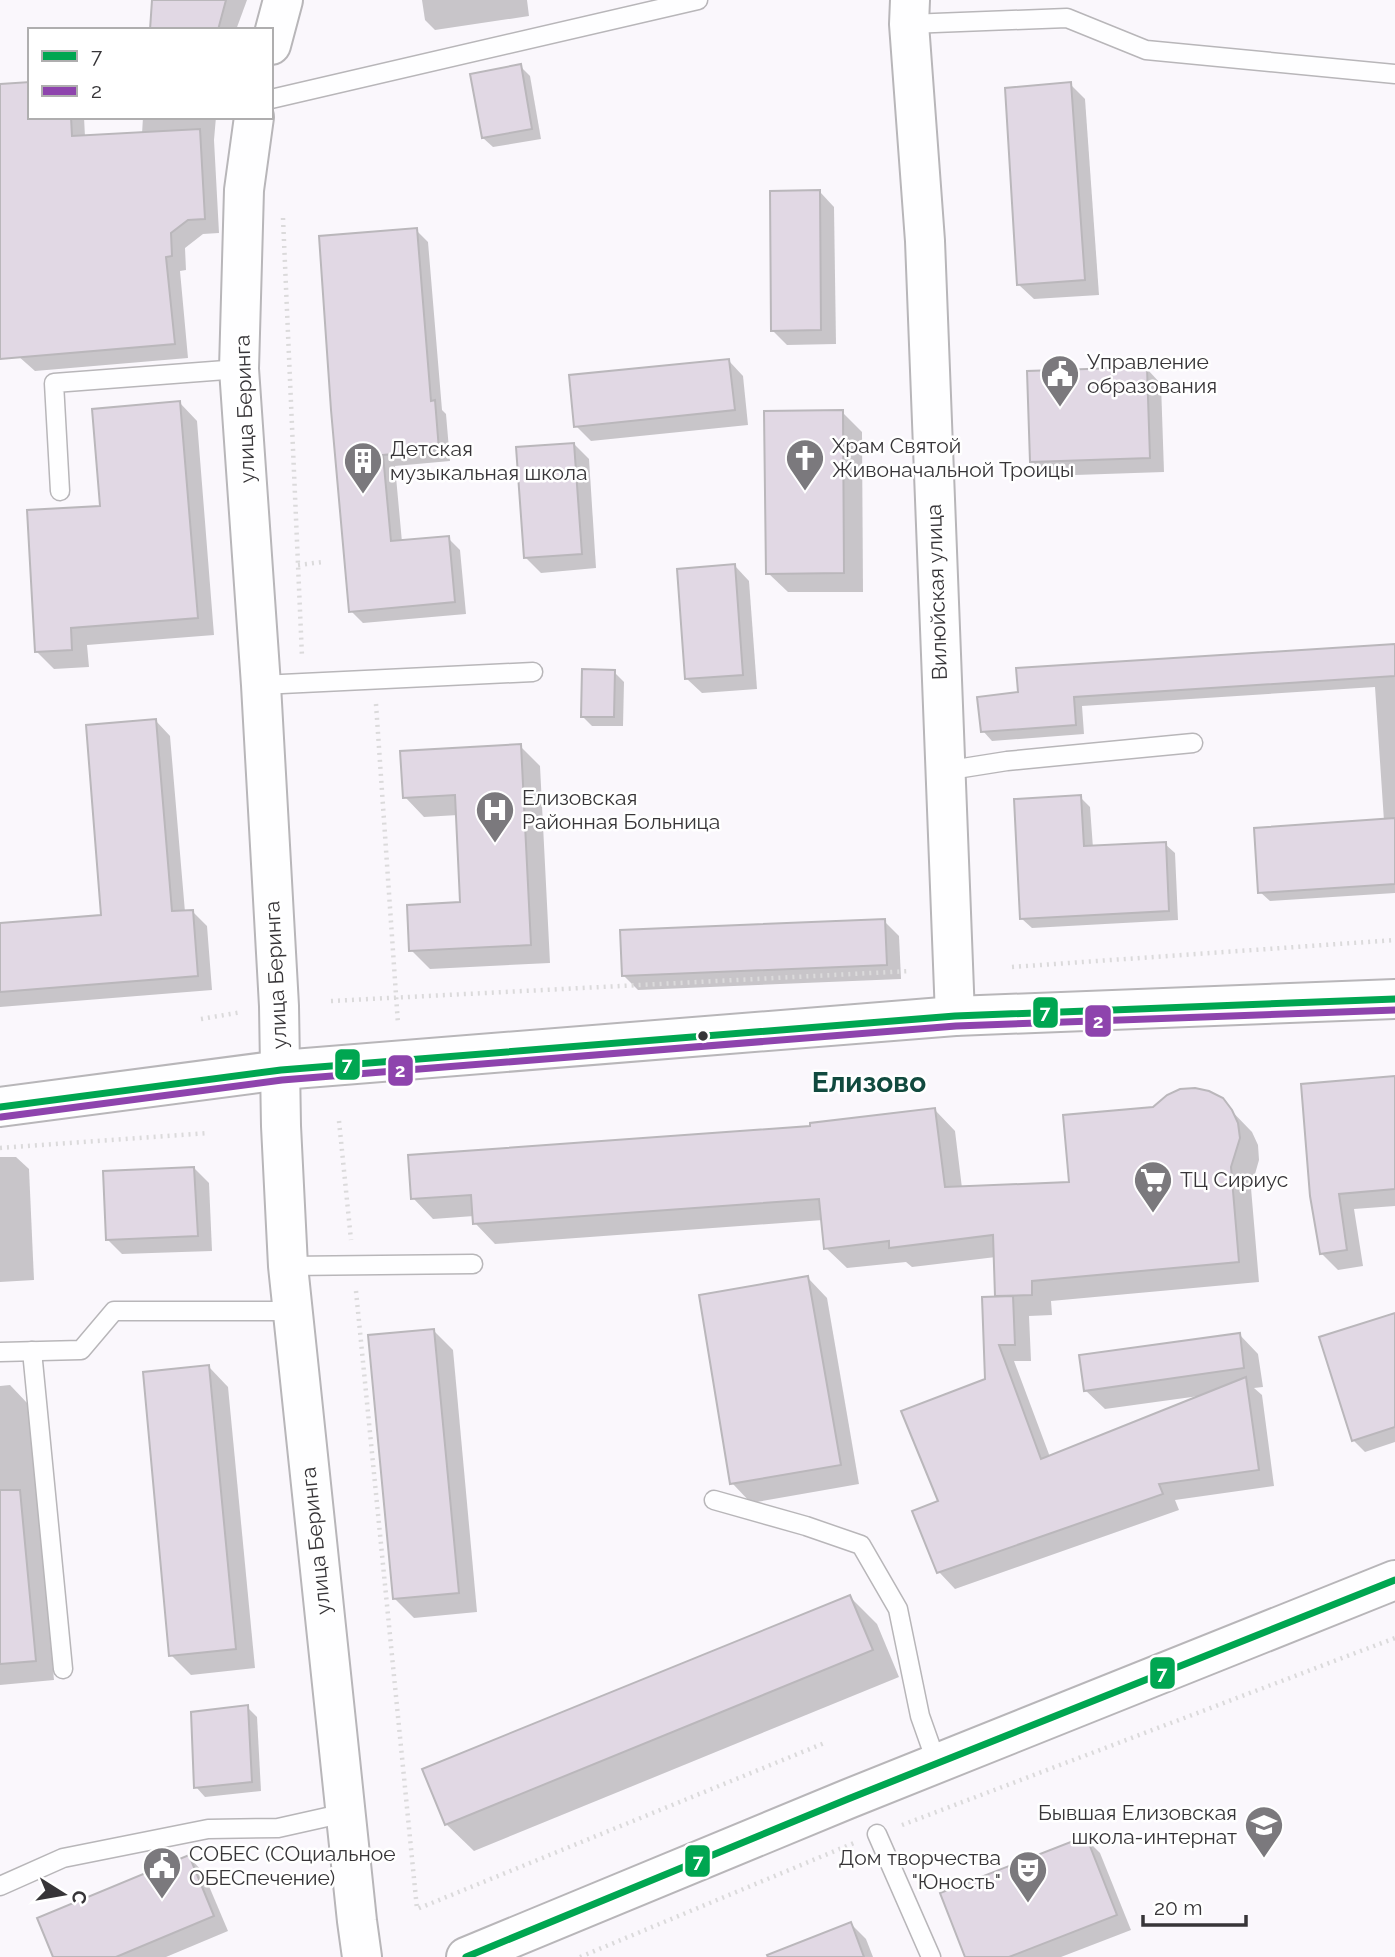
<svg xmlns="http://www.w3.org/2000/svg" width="1395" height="1957" viewBox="0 0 1395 1957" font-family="Raleway,sans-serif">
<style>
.shadow{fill:#0003}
.building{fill:#e1d8e4;stroke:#bab7bb;stroke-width:2}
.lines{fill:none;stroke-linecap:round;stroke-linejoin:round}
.service-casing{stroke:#b8b6b9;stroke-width:21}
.tertiary-casing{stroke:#b8b6b9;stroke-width:42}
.secondary-casing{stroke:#b8b6b9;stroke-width:42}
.primary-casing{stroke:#b8b6b9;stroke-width:42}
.path{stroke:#dbdadb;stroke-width:4.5;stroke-dasharray:2 5;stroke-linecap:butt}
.service{stroke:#fefeff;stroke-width:18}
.tertiary{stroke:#fefeff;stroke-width:38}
.secondary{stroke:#fefeff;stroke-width:38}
.primary{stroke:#fefeff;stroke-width:38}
.bus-1-casing{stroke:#fff;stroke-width:12}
.bus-2-casing{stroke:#fff;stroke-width:12}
.bus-1{stroke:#00a651;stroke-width:7}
.bus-2{stroke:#8e44ad;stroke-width:7}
.bus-dot{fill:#373538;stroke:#fff;stroke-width:2.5}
.labels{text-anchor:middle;stroke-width:5;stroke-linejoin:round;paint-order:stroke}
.poi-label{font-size:21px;fill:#373538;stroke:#fff;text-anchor:start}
.street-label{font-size:21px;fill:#373538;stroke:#fff}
.district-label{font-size:28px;font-weight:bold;fill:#114a3f;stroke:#fff}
.line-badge{stroke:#fff;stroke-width:2.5}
.badge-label{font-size:19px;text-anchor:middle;font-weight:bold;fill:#fff}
</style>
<rect width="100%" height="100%" fill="#faf7fc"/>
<g class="shadow">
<polygon points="155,0 247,0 236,30 151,30"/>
<polygon points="422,0 527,0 529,16 435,30 425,20"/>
<polygon points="520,66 530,76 541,139 493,147 483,138"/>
<polygon points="1070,84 1085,99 1099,295 1034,299 1019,285"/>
<polygon points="0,85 30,117 84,117 85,137 142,134 143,117 216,117 214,140 219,233 203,234 185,248 186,270 180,271 188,358 35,371 0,340"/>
<polygon points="820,192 834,207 836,344 787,345 772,330"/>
<polygon points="416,230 428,242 442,410 446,414 450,461 395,466 402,542 448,538 460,550 466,614 363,623 351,611"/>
<polygon points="729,361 743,376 748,425 591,441 576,426"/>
<polygon points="1147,369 1161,384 1164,472 1046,476 1032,461"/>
<polygon points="180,403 197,421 214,635 87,645 89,667 54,669 37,652 102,508"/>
<polygon points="842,412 862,432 863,592 788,592 768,573"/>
<polygon points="574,444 589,459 596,568 541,573 526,558"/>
<polygon points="735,566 749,581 757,689 702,693 687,679"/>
<polygon points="1395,645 1395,893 1270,901 1260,892 1384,821 1375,687 1082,706 1084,734 992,741 983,731 979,698"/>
<polygon points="614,672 624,682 623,726 592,726 582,716"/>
<polygon points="156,721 170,736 185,912 192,911 207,926 212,990 0,1007 0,925 103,916"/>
<polygon points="520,746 540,766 550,963 430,969 411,950 462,903 458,815 424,817 405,797"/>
<polygon points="1080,797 1090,807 1093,848 1165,844 1175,853 1178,920 1032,928 1022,919"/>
<polygon points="884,921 899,936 901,979 638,990 623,975"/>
<polygon points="1395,1077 1395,1206 1354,1209 1363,1266 1338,1270 1321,1253 1312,1196"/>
<polygon points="1221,1100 1252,1132 1258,1145 1259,1160 1251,1188 1259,1282 1051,1301 1052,1315 1029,1316 1031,1361 1014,1361 1050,1457 1199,1396 1105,1409 1085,1390 1239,1334 1258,1354 1263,1387 1254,1388 1262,1395 1274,1486 1175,1500 1179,1510 955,1589 939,1572 940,1502 987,1380 1000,1298 997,1295 996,1257 912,1267 906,1262 847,1268 826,1248 823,1220 495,1244 475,1223 474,1216 433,1219 413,1198 812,1128 935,1110 955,1131 962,1188 1071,1184"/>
<polygon points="0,1157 16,1157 29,1169 34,1280 0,1282"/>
<polygon points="194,1168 209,1183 212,1251 122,1254 108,1240"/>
<polygon points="808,1278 827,1298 859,1484 751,1503 732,1483"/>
<polygon points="1395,1315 1395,1442 1365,1452 1353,1440"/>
<polygon points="433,1330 453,1350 477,1612 414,1618 394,1598"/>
<polygon points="209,1367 228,1387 255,1668 191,1675 171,1655"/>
<polygon points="10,1385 29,1405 54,1680 0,1685 0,1386"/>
<polygon points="850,1597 877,1624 899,1677 474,1851 446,1824"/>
<polygon points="247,1707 257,1717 261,1791 205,1797 196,1787"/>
<polygon points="1085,1838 1100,1853 1131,1930 1061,1957 967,1957"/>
<polygon points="189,1857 203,1872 228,1931 166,1957 55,1957"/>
<polygon points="851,1924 866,1939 873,1957 766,1957"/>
</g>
<g class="building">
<polygon points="152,0 226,0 218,30 150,30"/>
<polygon points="521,64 532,129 482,138 470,74"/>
<polygon points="30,82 30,117 71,117 72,136 200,129 205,219 188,220 171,233 172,256 166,257 175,344 0,359 0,84"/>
<polygon points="1071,82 1085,280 1017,285 1005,88"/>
<polygon points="820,190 821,330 771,331 770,191"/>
<polygon points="417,228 431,401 435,400 439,450 383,455 391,541 449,536 455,602 349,612 331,410 319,236"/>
<polygon points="729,359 735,410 574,427 569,375"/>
<polygon points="1147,367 1150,458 1030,462 1027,371"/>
<polygon points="180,401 198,618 71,628 72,650 35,652 27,510 100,506 92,409"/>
<polygon points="843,410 844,573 766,574 764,411"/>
<polygon points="574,443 582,554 524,558 516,447"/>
<polygon points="735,564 743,675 685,679 677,569"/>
<polygon points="1395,644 1395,676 1074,697 1076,725 981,732 977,697 1018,692 1016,668"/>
<polygon points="582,669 615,670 614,717 581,717"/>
<polygon points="156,719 172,911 193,910 198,976 0,992 0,923 101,915 86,725"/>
<polygon points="521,744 531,945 409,951 407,905 460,902 455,795 403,798 400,751"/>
<polygon points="1081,795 1084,846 1166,842 1169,911 1020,919 1014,799"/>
<polygon points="1395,818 1395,884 1258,893 1254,828"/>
<polygon points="885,919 887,965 622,976 620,930"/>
<polygon points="1395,1076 1395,1189 1339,1194 1347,1250 1320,1254 1310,1196 1301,1084"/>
<polygon points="1195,1088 1209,1091 1223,1098 1232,1110 1238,1123 1240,1138 1231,1167 1239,1262 1032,1281 1032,1295 995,1296 993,1235 889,1248 889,1241 824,1249 819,1199 473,1224 471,1195 411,1199 408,1155 810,1126 810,1123 935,1108 945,1187 1069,1182 1063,1115 1153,1107 1167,1095 1180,1089"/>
<polygon points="194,1167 198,1236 106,1240 103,1171"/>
<polygon points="808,1276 841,1465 730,1484 699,1295"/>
<polygon points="1013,1296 1015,1345 999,1345 1041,1459 1246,1377 1259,1470 1159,1484 1163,1494 937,1573 912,1511 938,1501 901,1411 985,1379 982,1297"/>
<polygon points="1395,1313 1395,1427 1352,1441 1319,1337"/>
<polygon points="434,1329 459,1593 393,1599 368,1335"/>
<polygon points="1240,1333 1244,1368 1084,1391 1079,1355"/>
<polygon points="209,1365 236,1649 169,1656 143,1372"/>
<polygon points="0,1490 20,1490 36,1661 0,1664"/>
<polygon points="850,1595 873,1650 445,1825 422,1769"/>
<polygon points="248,1705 252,1782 194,1788 191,1712"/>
<polygon points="1086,1836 1117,1915 1009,1957 965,1957 940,1893"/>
<polygon points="189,1855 214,1916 116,1957 53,1957 37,1918"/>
<polygon points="851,1922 864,1957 768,1957 767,1955"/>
</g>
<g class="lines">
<g class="service-casing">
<g id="service">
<polyline points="909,24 1067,18 1146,50 1395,74"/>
<polyline points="271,99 698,0"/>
<polyline points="60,491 54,383 239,369"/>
<polyline points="261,685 533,672"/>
<polyline points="944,771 1007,761 1193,743"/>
<polyline points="288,1266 473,1264"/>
<polyline points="32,1351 63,1669"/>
<polyline points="0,1352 81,1350 114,1311 291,1311"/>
<polyline points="714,1500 806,1526 861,1545 898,1609 920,1716 937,1764"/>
<polyline points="877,1834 931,1957"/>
<polyline points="0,1886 63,1858 208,1829 278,1828 345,1813"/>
</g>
</g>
<g class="tertiary-casing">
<g id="tertiary">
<polyline points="910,0 909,24 925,241 955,1016"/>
<polyline points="271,45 283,0"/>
<polyline points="254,117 244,190 239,369 261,685 279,1006 281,1126 288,1266 357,1921 362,1957"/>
</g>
</g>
<g class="secondary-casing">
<polyline id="secondary" points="0,1107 281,1070 955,1016 1395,999"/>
</g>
<g class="primary-casing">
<polyline id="primary" points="466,1957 848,1799 1395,1580"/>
</g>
<g class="path">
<polyline points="283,218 302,657"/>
<polyline points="298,565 323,562"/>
<polyline points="376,704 398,1024"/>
<polyline points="1012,967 1395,940"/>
<polyline points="331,1001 910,971"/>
<polyline points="201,1019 242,1012"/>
<polyline points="339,1121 351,1240"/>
<polyline points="0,1148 208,1133"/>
<polyline points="356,1291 417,1909 827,1742"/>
<polyline points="902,1825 1395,1638"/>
<polyline points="580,1957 854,1843"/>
</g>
<use href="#service" class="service"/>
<use href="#tertiary" class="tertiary"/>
<use href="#secondary" class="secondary"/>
<use href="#primary" class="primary"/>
<g class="bus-1-casing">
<g id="bus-1">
<polyline points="0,1107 281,1070 955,1016 1395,999"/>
<polyline points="466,1957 848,1799 1395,1580"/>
</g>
</g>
<g class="bus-2-casing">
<polyline id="bus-2" points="1,1117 282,1080 956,1026 1395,1010"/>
</g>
<use href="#bus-1" class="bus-1"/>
<use href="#bus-2" class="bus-2"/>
</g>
<defs>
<g id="civic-pin" transform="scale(2.0125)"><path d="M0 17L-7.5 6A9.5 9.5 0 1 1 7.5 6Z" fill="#7b797d" stroke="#fff"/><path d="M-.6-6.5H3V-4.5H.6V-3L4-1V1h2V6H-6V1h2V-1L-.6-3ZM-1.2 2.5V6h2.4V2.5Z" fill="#fff"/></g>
<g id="church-pin" transform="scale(2.0125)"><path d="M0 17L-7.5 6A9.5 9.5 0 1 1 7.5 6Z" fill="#7b797d" stroke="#fff"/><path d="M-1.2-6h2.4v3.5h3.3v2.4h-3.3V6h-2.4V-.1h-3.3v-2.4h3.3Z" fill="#fff"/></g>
<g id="building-pin" transform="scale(2.0125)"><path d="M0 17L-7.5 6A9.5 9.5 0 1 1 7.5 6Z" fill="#7b797d" stroke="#fff"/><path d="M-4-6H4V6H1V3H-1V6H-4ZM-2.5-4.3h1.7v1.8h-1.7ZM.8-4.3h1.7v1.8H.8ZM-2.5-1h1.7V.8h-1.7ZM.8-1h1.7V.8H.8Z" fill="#fff"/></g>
<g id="hospital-pin" transform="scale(2.0125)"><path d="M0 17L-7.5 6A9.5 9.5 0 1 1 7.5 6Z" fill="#7b797d" stroke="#fff"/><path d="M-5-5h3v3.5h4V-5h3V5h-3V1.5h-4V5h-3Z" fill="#fff"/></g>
<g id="supermarket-pin" transform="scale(2.0125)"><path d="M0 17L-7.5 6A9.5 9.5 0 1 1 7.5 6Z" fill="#7b797d" stroke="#fff"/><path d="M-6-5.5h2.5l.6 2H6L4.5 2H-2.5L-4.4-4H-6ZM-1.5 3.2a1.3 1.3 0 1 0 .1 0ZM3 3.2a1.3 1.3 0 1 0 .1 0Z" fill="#fff"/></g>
<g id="school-pin" transform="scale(2.0125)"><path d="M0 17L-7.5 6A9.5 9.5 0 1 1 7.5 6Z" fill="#7b797d" stroke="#fff"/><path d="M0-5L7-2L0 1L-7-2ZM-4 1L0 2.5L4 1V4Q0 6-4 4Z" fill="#fff"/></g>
<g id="theatre-pin" transform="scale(2.0125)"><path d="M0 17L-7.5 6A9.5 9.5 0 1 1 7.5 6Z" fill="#7b797d" stroke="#fff"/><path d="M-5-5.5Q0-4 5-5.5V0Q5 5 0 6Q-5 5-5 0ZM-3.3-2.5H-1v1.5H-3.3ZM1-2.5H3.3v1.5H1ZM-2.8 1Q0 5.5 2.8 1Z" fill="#fff"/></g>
</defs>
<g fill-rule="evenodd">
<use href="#civic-pin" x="1060" y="374"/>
<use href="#church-pin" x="805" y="458"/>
<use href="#building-pin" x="363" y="461"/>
<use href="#hospital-pin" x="495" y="810"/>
<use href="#supermarket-pin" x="1153" y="1180"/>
<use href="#school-pin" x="1264" y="1825"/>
<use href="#civic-pin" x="162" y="1866"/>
<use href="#theatre-pin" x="1028" y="1870"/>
</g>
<circle class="bus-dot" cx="703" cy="1036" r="6"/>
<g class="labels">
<g class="poi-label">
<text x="1087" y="369">Управление<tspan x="1087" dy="24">образования</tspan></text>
<text x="832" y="453">Храм Святой<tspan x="832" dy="24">Живоначальной Троицы</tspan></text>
<text x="390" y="456">Детская<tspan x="390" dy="24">музыкальная школа</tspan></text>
<text x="522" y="805">Елизовская<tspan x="522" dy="24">Районная Больница</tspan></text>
<text x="1180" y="1187">ТЦ Сириус</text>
<text x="1237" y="1820" text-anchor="end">Бывшая Елизовская<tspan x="1237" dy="24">школа-интернат</tspan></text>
<text x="189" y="1861">СОБЕС (СОциальное<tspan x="189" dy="24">ОБЕСпечение)</tspan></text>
<text x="1001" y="1865" text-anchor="end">Дом творчества<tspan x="1001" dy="24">"Юность"</tspan></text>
</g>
<g class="street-label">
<text transform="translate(245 409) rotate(-92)" y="7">улица Беринга</text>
<text transform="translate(937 592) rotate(-92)" y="7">Вилюйская улица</text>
<text transform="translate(276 975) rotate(-93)" y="7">улица Беринга</text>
<text transform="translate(316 1541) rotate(-96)" y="7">улица Беринга</text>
</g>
<g class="district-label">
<text x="869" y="1092">Елизово</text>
</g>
</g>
<g class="line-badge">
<rect x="1032" y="996" width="27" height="33" rx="7" fill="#00a651"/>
<rect x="1084" y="1004" width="28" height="34" rx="7" fill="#8e44ad"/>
<rect x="334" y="1048" width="27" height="33" rx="7" fill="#00a651"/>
<rect x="387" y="1054" width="27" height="33" rx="7" fill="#8e44ad"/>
<rect x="1149" y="1656" width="27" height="34" rx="7" fill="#00a651"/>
<rect x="684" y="1844" width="27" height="34" rx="7" fill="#00a651"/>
</g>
<g class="badge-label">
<text x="1045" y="1019">7</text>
<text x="1098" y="1028">2</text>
<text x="347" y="1071">7</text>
<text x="400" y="1077">2</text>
<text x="1162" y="1680">7</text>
<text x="698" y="1868">7</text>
</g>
<rect x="28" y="28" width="245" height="91" fill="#ffffff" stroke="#afaeaf" stroke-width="2"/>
<rect x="42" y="51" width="35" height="10" fill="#00a651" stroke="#afaeaf" stroke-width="2"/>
<text x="91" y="63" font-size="21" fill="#373538">7</text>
<rect x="42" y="86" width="35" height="10" fill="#8e44ad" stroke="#afaeaf" stroke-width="2"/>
<text x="91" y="98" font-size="21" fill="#373538">2</text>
<g transform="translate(63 1894) rotate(101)" stroke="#ffffff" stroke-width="5" paint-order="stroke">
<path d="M0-5L12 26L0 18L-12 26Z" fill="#373538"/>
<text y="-10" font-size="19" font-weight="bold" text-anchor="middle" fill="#373538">С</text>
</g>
<path d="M1143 1915v10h103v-10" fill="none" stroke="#373538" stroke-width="3.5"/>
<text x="1154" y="1915" font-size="21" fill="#373538" stroke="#ffffff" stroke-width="5" paint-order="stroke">20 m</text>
</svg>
